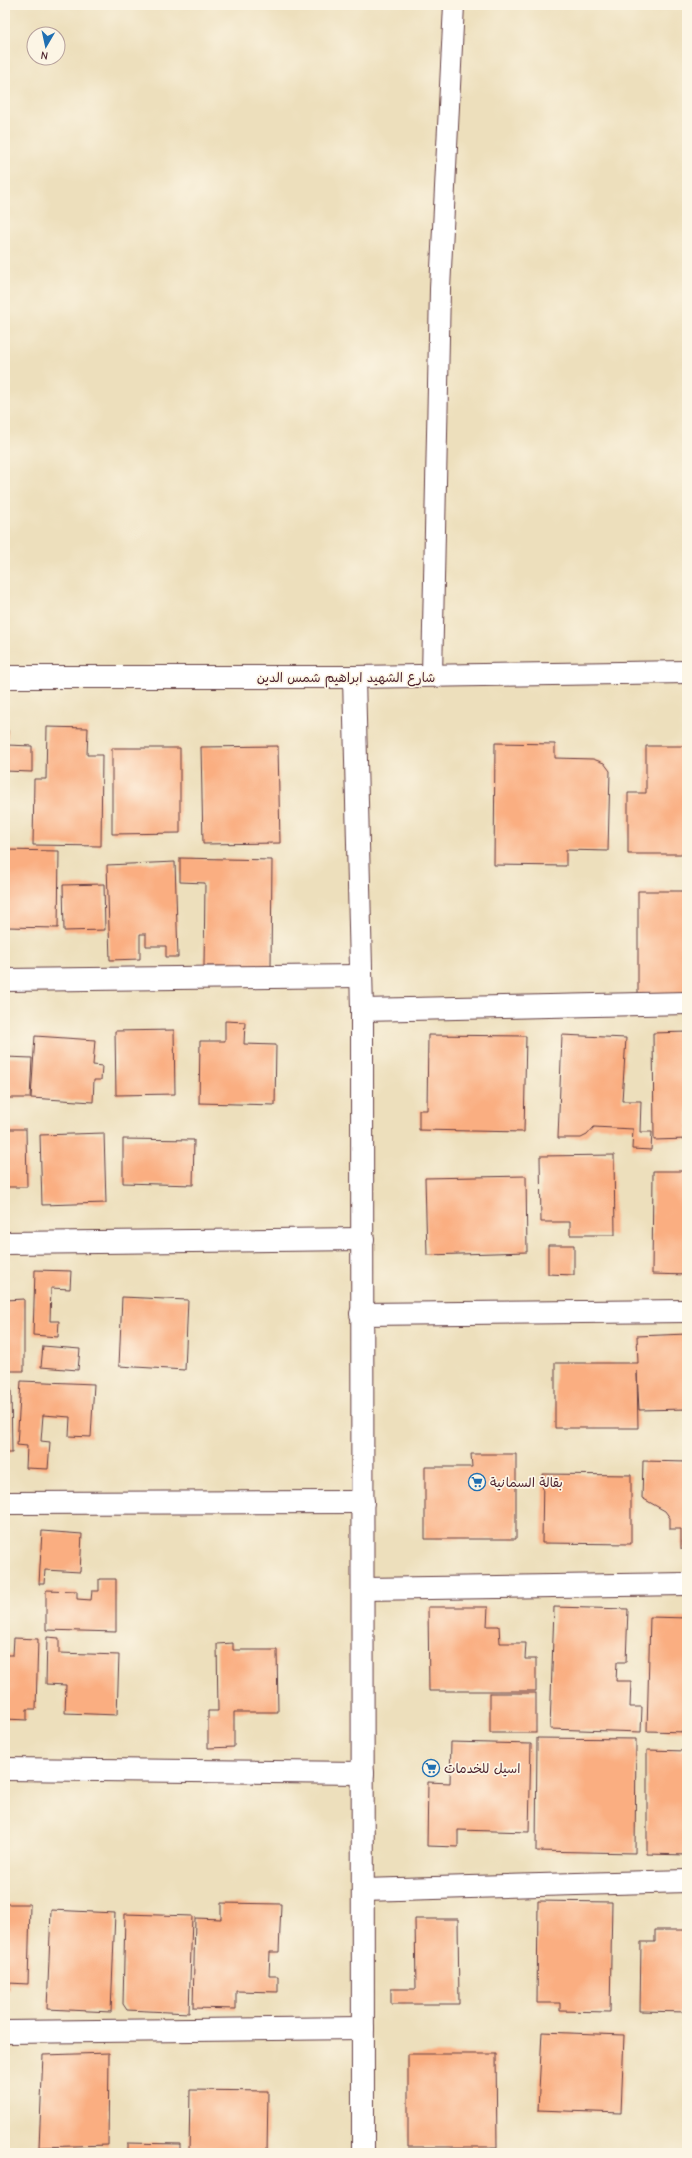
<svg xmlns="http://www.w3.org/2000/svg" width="692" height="2158" viewBox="0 0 692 2158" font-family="'Comic Neue','Playpen Sans Arabic',sans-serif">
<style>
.building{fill:#faae81}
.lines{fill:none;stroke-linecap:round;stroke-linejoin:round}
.service-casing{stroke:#623c41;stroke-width:22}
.minor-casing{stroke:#623c41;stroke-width:24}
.service{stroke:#fff;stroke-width:20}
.minor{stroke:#fff;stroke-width:22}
.labels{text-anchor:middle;stroke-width:3.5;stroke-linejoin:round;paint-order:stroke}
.street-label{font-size:13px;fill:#4a1f2b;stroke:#fcf5e5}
.poi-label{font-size:13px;fill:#4a1f2b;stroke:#fcf5e5;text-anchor:start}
</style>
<rect width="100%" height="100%" fill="#fcf5e5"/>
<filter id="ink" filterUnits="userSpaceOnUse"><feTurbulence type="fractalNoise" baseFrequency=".025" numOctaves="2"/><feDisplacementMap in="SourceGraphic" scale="8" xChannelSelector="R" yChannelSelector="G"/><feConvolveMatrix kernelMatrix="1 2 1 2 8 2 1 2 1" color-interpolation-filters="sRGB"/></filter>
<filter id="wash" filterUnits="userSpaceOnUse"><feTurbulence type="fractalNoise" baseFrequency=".012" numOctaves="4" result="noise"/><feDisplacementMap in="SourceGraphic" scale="16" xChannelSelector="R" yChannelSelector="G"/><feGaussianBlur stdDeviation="0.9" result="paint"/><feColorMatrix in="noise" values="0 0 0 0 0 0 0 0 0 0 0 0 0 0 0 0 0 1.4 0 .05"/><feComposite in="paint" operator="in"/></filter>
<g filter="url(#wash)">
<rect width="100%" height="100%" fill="#eddfbc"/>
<g id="blocks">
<g class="building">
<polygon points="47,727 88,728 87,755 102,755 101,846 33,845 34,779 46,779"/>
<polygon points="5,730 8,730 7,745 32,746 32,772 5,771"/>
<polygon points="495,743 555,744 555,758 593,759 604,763 610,771 608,851 566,850 566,866 494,865"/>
<polygon points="278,746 280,843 203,844 201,747"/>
<polygon points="646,746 687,746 687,854 628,854 628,793 646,793"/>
<polygon points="112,748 180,748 180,833 112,834"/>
<polygon points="5,850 59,851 58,928 5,927"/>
<polygon points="180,858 272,860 271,967 204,966 205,883 180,882"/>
<polygon points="175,862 178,957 166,957 166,946 146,946 146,934 140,934 140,959 110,960 107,865"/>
<polygon points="104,884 105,930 64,931 63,885"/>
<polygon points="638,891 687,891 687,994 638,995"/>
<polygon points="225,1021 245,1022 244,1044 276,1045 275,1105 199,1103 200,1041 225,1041"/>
<polygon points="174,1030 175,1094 116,1095 115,1031"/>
<polygon points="687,1032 687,1139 654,1140 653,1033"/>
<polygon points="428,1035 526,1036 524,1132 419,1130 419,1110 427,1110"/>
<polygon points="562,1035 626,1038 622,1101 641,1101 640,1132 652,1132 651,1150 632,1149 633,1129 594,1127 587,1135 581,1138 558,1138"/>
<polygon points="35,1036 95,1040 93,1065 102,1066 101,1080 94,1080 93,1102 31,1098"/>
<polygon points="5,1057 32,1058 30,1098 5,1098"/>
<polygon points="5,1129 26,1129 27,1187 5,1187"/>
<polygon points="104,1133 106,1203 42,1205 40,1135"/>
<polygon points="123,1139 194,1140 193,1185 123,1183"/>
<polygon points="614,1155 615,1235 570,1235 570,1222 541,1222 540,1156"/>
<polygon points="653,1171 687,1171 687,1275 652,1274"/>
<polygon points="526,1176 527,1252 427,1255 425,1178"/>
<polygon points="548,1245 574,1245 574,1275 548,1274"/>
<polygon points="35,1270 71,1271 70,1289 51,1288 50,1321 59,1321 58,1337 33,1335"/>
<polygon points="122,1297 188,1300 185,1370 119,1366"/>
<polygon points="24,1299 24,1371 5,1371 5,1300"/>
<polygon points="687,1334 687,1409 639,1410 637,1371 638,1428 555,1428 555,1363 638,1363 637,1336"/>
<polygon points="43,1346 80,1349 78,1370 41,1367"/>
<polygon points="21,1381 94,1384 91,1437 69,1436 70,1417 43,1415 41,1441 50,1442 48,1469 26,1468 27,1446 17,1445"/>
<polygon points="5,1389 11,1389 12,1453 5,1453"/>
<polygon points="471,1454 516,1454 516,1539 425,1539 425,1467 472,1467"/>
<polygon points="643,1461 687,1462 687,1549 681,1549 681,1529 670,1529 670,1518 665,1511 642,1498"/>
<polygon points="543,1474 631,1475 631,1544 542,1543"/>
<polygon points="42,1531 82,1534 80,1572 45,1570 44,1584 39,1584"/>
<polygon points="99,1579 116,1579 116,1632 46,1630 46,1590 77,1591 77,1599 91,1600 92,1591 99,1591"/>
<polygon points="428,1607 488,1607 487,1626 499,1626 500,1643 526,1643 525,1659 536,1659 536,1691 429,1691"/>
<polygon points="554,1607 628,1609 626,1662 617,1662 616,1681 631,1681 630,1707 642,1707 641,1732 550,1729"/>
<polygon points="650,1617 687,1618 687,1732 647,1731"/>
<polygon points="47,1637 59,1638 59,1653 119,1655 117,1715 65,1713 66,1685 46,1684"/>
<polygon points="14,1638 38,1639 36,1709 27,1709 27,1720 5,1719 5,1655 13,1655"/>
<polygon points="233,1643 233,1650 277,1650 278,1712 234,1712 234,1747 208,1748 208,1711 218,1711 217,1644"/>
<rect x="490" y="1693" width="46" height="40"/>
<polygon points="537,1738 636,1739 635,1853 536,1851"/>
<polygon points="451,1742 531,1744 529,1832 458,1830 458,1847 427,1846 428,1782 450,1783"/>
<polygon points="647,1750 687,1751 687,1855 647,1854"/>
<polygon points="538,1901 612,1902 610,2012 560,2011 560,2003 537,2003"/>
<polygon points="221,1903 281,1904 279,1952 270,1952 269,1976 278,1976 278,1992 236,1991 236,2009 193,2008 195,1918 221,1919"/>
<polygon points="5,1904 30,1904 28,1984 9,1983 9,1990 5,1990"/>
<polygon points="51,1910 115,1913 111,2012 47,2009"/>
<polygon points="125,1914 192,1916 189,2013 127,2010 123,2004"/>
<polygon points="415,1919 458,1919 459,2004 391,2004 391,1989 416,1989"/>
<polygon points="655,1930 687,1930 687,2012 640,2011 641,1942 655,1942"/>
<polygon points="542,2032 624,2035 621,2113 538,2110"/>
<polygon points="109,2053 108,2145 39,2147 43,2055"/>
<polygon points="408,2054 496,2054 497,2147 408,2147"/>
<polygon points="190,2090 268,2091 267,2153 189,2153"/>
<polygon points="127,2143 180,2144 180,2153 127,2153"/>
</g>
</g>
</g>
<g filter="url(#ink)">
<use href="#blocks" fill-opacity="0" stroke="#623c41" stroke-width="1"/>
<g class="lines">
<g class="service-casing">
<polyline id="service" points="432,676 440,289 454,5"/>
</g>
<g class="minor-casing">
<g id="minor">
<polyline points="5,677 354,677 687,672"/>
<polyline points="354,677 362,1010 363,2153"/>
<polyline points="5,980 360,976"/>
<polyline points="362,1010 687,1003"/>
<polyline points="5,1243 363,1239"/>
<polyline points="361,1314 687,1311"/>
<polyline points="5,1503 363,1502"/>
<polyline points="363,1589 687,1584"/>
<polyline points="5,1769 363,1773"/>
<polyline points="363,1890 687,1881"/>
<polyline points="5,2032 363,2028"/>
</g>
</g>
<use href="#service" class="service"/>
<use href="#minor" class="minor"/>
</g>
</g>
<defs>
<g id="supermarket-ring" transform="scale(0.9)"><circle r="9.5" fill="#fcf5e5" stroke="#1f6fb2" stroke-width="1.5"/><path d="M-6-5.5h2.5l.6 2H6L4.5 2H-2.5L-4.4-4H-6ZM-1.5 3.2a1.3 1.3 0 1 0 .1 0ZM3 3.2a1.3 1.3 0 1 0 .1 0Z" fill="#1f6fb2"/></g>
</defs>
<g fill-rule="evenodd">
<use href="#supermarket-ring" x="477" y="1482"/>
<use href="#supermarket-ring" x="431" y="1768"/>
</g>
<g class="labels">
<g class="street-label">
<text x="346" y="682">شارع الشهيد ابراهيم شمس الدين</text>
</g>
<g class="poi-label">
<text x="490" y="1487">بقالة السمانية</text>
<text x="444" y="1773">اسيل للخدمات</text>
</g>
</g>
<rect width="692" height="2158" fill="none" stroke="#fcf5e5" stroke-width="20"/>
<g transform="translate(46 46) rotate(189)"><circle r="19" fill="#fcf5e5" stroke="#b59f9b"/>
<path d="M0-3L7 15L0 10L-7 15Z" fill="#1f6fb2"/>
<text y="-6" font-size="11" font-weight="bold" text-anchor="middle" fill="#4a1f2b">N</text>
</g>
</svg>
